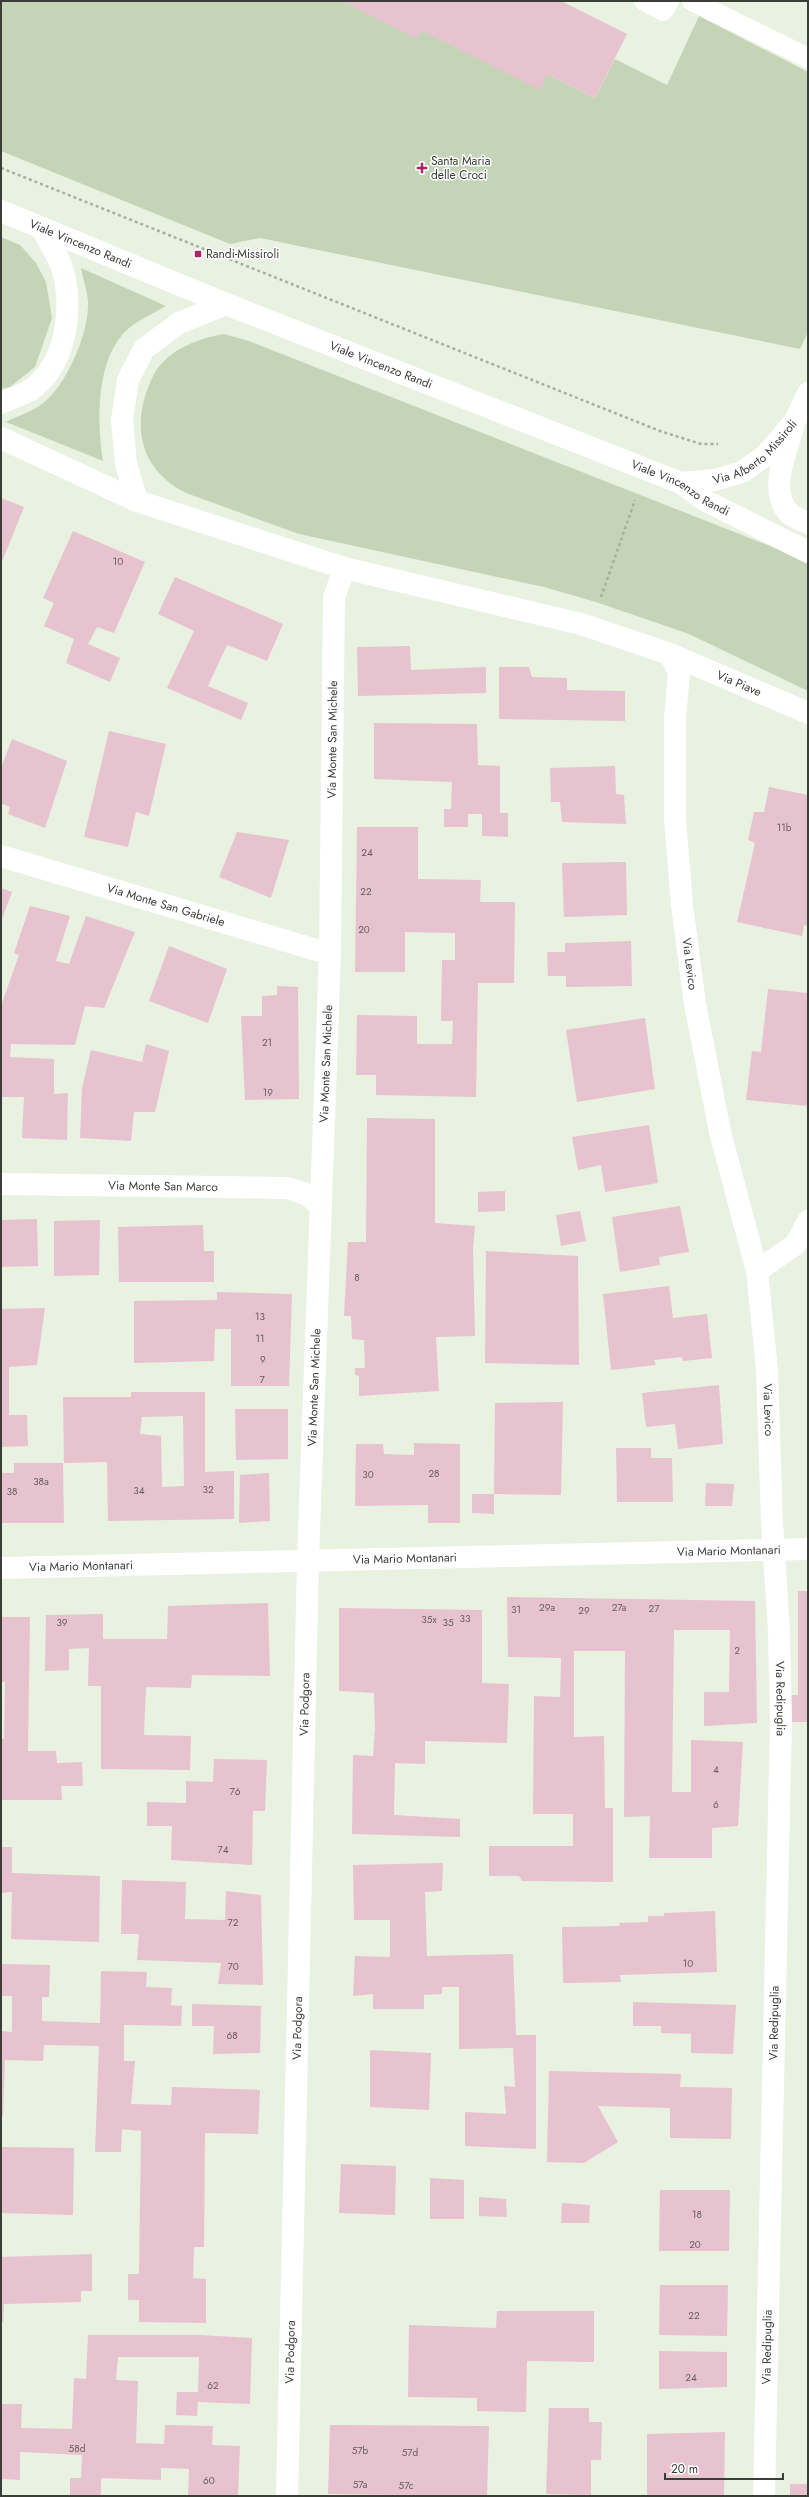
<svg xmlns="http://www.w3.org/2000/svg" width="809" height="2497" viewBox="0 0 809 2497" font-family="Jost,sans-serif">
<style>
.green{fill:#c5d4b7}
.building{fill:#e7c3cf;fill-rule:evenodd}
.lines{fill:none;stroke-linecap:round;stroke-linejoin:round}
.path{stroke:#a8afa2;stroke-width:2.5;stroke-dasharray:3 3;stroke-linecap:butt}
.service{stroke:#fff;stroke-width:20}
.minor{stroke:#fff;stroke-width:22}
.tertiary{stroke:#fff;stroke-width:22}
.poi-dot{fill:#ad2569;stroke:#fff;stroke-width:1.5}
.labels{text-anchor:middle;stroke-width:3;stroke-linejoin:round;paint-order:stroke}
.number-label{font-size:10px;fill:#655f5d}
.poi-label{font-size:12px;fill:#3a3e37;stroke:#fff;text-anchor:start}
.street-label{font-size:12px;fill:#3a3e37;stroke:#fff}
</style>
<rect width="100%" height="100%" fill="#e9f1e1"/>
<g class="green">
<polygon points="1,1 342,1 417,38 421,30 540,89 547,74 595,98 615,59 667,85 699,16 808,72 808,332 800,349 260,238 230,244 1,151"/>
<polygon points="1,237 20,245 36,263 46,282 52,318 35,367 10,387 1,389"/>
<path d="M81,268l85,38c-12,7 -26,13 -37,22 -34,29 -32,94 -26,133l-97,-39c11,-6 26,-10 36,-18 24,-18 45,-67 46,-97 1,-12 -5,-27 -7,-39z"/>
<path d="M224,334l25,7 521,205 38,18v127l-119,-57 -90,-31 -55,-16 -245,-53 -113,-41c-40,-20 -54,-57 -40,-100 4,-10 8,-22 16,-30 16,-17 39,-25 62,-29z"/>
</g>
<g class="building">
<polygon points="342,1 561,1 627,34 595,98 547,74 540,90 421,30 417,39"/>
<polygon points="1,498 24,507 1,564"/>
<polygon points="73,531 145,562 114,633 97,627 88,644 120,658 110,682 66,663 74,639 44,626 54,603 43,598"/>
<polygon points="175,577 283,624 267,661 227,645 208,686 248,703 241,720 167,688 194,631 158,614"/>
<polygon points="410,646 411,670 486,667 486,693 358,696 357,647"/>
<polygon points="499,667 529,667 532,677 567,678 567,690 625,691 625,721 499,719"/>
<polygon points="374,723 477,724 478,765 500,766 500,813 508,813 508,837 482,836 482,814 468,814 468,827 444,827 444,809 451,809 452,782 374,779"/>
<polygon points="109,731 166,744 149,816 136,812 128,847 84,837"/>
<polygon points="12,739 67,761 45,828 8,814 10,807 1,803 1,768"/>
<polygon points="615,766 616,794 624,795 626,824 562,822 560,802 551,802 550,768"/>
<polygon points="769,787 808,795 808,926 804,925 802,936 737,922 755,843 748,840 754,812 764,812"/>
<polygon points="357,827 418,827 418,879 481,880 480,902 515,902 514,983 478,983 476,1097 376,1095 376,1075 356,1075 357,1015 417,1016 417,1044 452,1044 453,1021 441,1021 442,960 455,960 455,933 405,932 405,972 355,972"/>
<polygon points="237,832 289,840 271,898 219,877"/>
<polygon points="626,862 627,915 564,917 562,863"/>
<polygon points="1,888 12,892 1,922"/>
<polygon points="30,906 70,916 56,961 69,964 86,916 135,932 104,1008 85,1006 75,1045 11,1044 10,1057 54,1059 54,1094 68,1093 67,1140 22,1138 24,1097 1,1097 1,1006 19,955 14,953"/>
<polygon points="631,941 632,986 566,987 566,976 548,976 547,952 565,952 565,943"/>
<polygon points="169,946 227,969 208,1023 149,1001"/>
<polygon points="277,986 298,987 299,1099 245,1100 241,1016 262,1016 262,996 277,995"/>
<polygon points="768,989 808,993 808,1106 746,1100 752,1051 761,1052"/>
<polygon points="645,1018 655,1089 577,1102 566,1030"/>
<polygon points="146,1044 169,1051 155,1112 134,1112 131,1141 80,1138 82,1088 91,1050 142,1062"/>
<polygon points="367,1118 435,1119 435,1223 475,1226 473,1248 475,1336 436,1337 439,1391 359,1396 359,1376 355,1375 355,1368 365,1368 364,1340 352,1339 351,1316 344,1316 348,1242 366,1242"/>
<polygon points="649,1125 658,1183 605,1192 601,1165 578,1170 572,1137"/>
<polygon points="505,1191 505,1211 478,1212 478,1192"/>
<polygon points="680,1206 689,1252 659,1257 660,1265 620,1272 612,1217"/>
<polygon points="580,1211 586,1241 561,1246 556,1215"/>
<polygon points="37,1219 38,1266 1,1267 1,1220"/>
<polygon points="100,1220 99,1275 54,1276 54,1221"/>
<polygon points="203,1225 204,1251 214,1251 214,1282 119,1282 118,1227"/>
<polygon points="486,1251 578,1256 579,1365 485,1363"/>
<polygon points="669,1286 673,1318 707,1314 712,1358 683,1361 682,1357 654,1360 656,1365 611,1370 603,1294"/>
<polygon points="217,1292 292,1294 289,1386 231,1386 231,1329 215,1329 214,1361 134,1363 134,1301 217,1300"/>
<polygon points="45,1308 37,1365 9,1367 9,1415 27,1415 28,1446 1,1447 1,1309"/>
<polygon points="719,1385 723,1444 678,1449 675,1424 646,1427 642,1393"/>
<path d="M131,1392h74v80l29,-1v48l-126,2 -1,-59 -43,1 -1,-66h68zM183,1416l1,70 -22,1 -1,-51 -21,-2 2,-17z"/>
<polygon points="563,1402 561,1495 494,1494 494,1514 472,1513 472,1494 494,1494 495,1403"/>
<polygon points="235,1409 288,1409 288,1459 236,1460"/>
<polygon points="414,1443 460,1444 460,1523 428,1523 428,1505 355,1506 356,1444 383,1444 384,1454 414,1455"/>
<polygon points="616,1448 651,1448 651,1458 672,1458 673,1502 617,1502"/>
<polygon points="14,1463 63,1463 64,1523 1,1523 1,1473 14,1473"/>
<polygon points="269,1473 270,1521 239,1523 240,1475"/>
<polygon points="706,1483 734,1484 732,1506 705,1506"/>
<polygon points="798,1591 808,1591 808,1722 791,1722 791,1695 798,1695"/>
<polygon points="507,1597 755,1601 757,1723 704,1726 704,1692 729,1692 730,1630 674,1630 672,1792 691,1792 691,1740 743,1742 738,1826 712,1828 712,1858 649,1858 650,1816 624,1817 625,1651 574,1651 574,1737 604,1736 605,1808 613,1808 613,1882 522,1881 519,1876 489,1876 489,1846 573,1846 573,1814 533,1814 534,1696 560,1697 561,1658 508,1657"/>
<polygon points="268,1603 270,1676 192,1675 191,1688 146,1687 144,1735 191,1736 190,1770 101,1769 101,1686 88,1686 89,1648 69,1649 69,1670 45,1671 46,1615 103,1614 103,1639 167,1639 168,1606"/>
<polygon points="339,1608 482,1610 482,1683 509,1684 507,1743 425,1741 425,1764 395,1763 394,1815 460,1819 460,1837 352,1834 353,1755 373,1756 375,1728 374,1693 339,1691"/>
<polygon points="1,1617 30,1617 28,1751 56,1751 57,1763 82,1762 83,1786 61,1786 62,1800 1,1800 1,1739 4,1739 5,1682 1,1682"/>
<polygon points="214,1759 267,1760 265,1811 253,1811 252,1865 171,1860 172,1826 147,1826 147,1802 186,1803 186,1781 213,1782"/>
<polygon points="1,1847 12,1847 12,1873 100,1876 99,1942 11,1939 12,1892 1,1893"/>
<polygon points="443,1863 442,1891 425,1892 427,1956 513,1954 516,2035 536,2035 536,2149 465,2146 465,2112 506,2114 504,2086 515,2087 513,2048 459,2049 459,1987 442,1987 442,1994 424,1995 424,2009 373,2009 373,1994 353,1996 355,1956 390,1957 390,1920 354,1920 353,1865"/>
<polygon points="122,1880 186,1882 185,1919 225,1920 226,1891 261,1895 263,1985 218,1984 221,1963 137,1960 139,1934 121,1934"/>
<polygon points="715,1911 717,1972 620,1975 621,1982 563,1983 562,1927 620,1926 619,1923 648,1922 648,1916 664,1916 664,1913"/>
<polygon points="1,1964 50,1965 49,1997 42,1997 42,2021 100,2023 101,1971 147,1972 146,1987 172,1988 171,2005 182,2006 181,2026 124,2025 124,2061 135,2061 131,2104 171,2105 172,2087 260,2090 258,2134 205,2133 204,2247 194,2247 193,2278 206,2279 206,2323 139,2322 139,2300 128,2300 128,2274 139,2274 141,2131 122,2129 121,2152 95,2152 99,2046 44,2045 43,2061 5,2060 3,2116 1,2116 1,2031 12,2032 12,1996 1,1996"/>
<polygon points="633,2002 736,2005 733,2054 691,2053 691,2034 661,2033 661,2026 633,2026"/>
<polygon points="192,2004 261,2006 260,2053 213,2054 214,2026 192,2026"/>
<polygon points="370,2050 431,2053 429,2110 370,2107"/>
<polygon points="549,2071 681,2074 680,2087 732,2088 731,2139 670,2138 670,2108 598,2106 618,2142 584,2163 547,2162"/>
<polygon points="1,2147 74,2148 73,2215 1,2213"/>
<polygon points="341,2164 396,2166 395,2215 339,2213"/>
<polygon points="430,2178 464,2180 464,2219 430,2219"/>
<polygon points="660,2190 730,2190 729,2251 659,2251"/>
<polygon points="479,2197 506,2199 507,2217 479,2216"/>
<polygon points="562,2203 590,2205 589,2223 561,2223"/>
<polygon points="92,2254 92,2291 81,2291 81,2302 4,2304 3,2322 1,2322 1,2257"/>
<polygon points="660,2285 728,2285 727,2336 659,2335"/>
<polygon points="497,2311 594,2311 594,2362 527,2361 526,2412 477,2411 477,2398 408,2397 409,2325 496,2328"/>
<polygon points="88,2335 200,2335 252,2338 250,2404 198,2402 197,2416 176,2415 177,2392 198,2392 199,2357 118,2357 116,2380 138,2381 136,2443 164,2444 165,2425 213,2426 212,2445 240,2446 238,2496 188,2496 189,2469 161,2468 161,2480 101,2478 101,2496 70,2496 70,2478 81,2478 82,2455 20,2452 20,2480 1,2479 1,2404 22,2404 21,2428 72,2429 74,2378 86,2379"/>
<polygon points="659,2351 727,2352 727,2387 659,2389"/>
<polygon points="549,2408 589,2408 589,2422 602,2422 601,2460 591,2460 591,2495 546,2494"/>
<polygon points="330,2425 489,2426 487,2496 328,2494"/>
<polygon points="725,2432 724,2496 647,2496 647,2434"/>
<rect x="790" y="2484" width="18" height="12"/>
</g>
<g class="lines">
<g class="path">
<polyline points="1,168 660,431 701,444 718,444"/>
<polyline points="601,597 635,500"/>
</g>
<g class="service">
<polyline points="644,1 663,11 669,1"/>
<polyline points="692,1 808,58"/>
</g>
<g class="minor">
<path d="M793,428c-7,24 -26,66 -2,87 5,3 12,6 17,8"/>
<path id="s1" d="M681,483l34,-3 27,-8 23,-16 30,-35 13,-28"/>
<path id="s2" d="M670,654l9,19 -4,45v100l7,87 13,99 25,128 37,139 10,99 5,153 7,108 2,88 -17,777"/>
<path id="s3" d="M1,856l329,98"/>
<path id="s4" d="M1,1184l286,4 19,6 15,12"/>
<polyline points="757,1271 796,1244 808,1221"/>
<path id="s5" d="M1,1568l807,-19"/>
<path id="s6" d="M287,2496l21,-937 22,-605 4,-356 10,-30"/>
</g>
<g class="tertiary">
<path id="s7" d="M1,211l225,93 455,179 23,17 104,52"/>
<path d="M1,403c9,-4 19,-7 28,-12 38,-25 46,-86 32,-126 -5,-12 -13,-24 -18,-35"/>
<path id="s8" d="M1,438l136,63 207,67 237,56 89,30 138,59"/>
<polyline points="137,501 126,464 122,420 128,380 144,349 179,323 226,304"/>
</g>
</g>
<g class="poi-dot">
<path d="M420 162h4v4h4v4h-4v4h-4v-4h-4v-4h4z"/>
<rect x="194" y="250" width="8" height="8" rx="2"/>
</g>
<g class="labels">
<g class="number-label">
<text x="118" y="565">10</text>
<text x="784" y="831">11b</text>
<text x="367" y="856">24</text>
<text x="366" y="895">22</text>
<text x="364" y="933">20</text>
<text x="267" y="1046">21</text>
<text x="268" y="1096">19</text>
<text x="357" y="1281">8</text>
<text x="260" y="1320">13</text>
<text x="260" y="1342">11</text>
<text x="263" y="1363">9</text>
<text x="262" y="1383">7</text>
<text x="434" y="1477">28</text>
<text x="368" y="1478">30</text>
<text x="41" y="1485">38a</text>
<text x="208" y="1493">32</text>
<text x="139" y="1494">34</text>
<text x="12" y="1495">38</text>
<text x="547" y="1611">29a</text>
<text x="619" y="1611">27a</text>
<text x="654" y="1612">27</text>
<text x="516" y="1613">31</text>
<text x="584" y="1614">29</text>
<text x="465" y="1622">33</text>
<text x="429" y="1623">35x</text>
<text x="62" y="1626">39</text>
<text x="448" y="1626">35</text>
<text x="737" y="1654">2</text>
<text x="716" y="1773">4</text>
<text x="235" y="1795">76</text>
<text x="716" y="1808">6</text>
<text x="223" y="1853">74</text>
<text x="233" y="1926">72</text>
<text x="688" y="1967">10</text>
<text x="233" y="1970">70</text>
<text x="232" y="2039">68</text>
<text x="697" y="2218">18</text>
<text x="695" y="2248">20</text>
<text x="694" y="2319">22</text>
<text x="691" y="2381">24</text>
<text x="213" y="2389">62</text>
<text x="77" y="2452">58d</text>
<text x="360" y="2454">57b</text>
<text x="410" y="2456">57d</text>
<text x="209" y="2484">60</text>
<text x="360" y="2488">57a</text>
<text x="406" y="2489">57c</text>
</g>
<g class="poi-label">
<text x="431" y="165">Santa Maria<tspan x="431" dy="14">delle Croci</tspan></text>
<text x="206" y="258">Randi-Missiroli</text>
</g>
<g class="street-label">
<text dy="4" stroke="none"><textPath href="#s7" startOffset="86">Viale Vincenzo Randi</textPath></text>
<text dy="4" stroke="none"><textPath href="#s7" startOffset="410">Viale Vincenzo Randi</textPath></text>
<text dy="4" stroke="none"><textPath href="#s1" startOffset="84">Via Alberto Missiroli</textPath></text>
<text dy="4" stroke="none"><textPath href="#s7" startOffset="734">Viale Vincenzo Randi</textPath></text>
<text dy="4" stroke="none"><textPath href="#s8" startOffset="780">Via Piave</textPath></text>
<text dy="4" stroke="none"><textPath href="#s6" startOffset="1757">Via Monte San Michele</textPath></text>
<text dy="4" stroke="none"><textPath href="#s3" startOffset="172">Via Monte San Gabriele</textPath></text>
<text dy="4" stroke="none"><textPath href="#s2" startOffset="313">Via Levico</textPath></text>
<text dy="4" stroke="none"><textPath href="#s6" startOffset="1433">Via Monte San Michele</textPath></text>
<text dy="4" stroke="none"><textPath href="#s4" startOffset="162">Via Monte San Marco</textPath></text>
<text dy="4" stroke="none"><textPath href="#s6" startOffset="1109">Via Monte San Michele</textPath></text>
<text dy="4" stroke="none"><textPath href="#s2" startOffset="767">Via Levico</textPath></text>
<text dy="4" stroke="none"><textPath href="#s5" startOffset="728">Via Mario Montanari</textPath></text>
<text dy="4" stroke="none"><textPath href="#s5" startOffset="404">Via Mario Montanari</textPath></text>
<text dy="4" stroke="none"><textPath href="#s5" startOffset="80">Via Mario Montanari</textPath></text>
<text dy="4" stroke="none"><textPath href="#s2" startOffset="1056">Via Redipuglia</textPath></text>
<text dy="4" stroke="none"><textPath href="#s6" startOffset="792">Via Podgora</textPath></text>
<text transform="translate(774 2023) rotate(-89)" y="4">Via Redipuglia</text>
<text dy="4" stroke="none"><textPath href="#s6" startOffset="468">Via Podgora</textPath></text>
<text transform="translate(767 2347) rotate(-89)" y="4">Via Redipuglia</text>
<text dy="4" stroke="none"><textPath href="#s6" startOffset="144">Via Podgora</textPath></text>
</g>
</g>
<rect width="809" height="2497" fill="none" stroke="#3a3e37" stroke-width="4"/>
<path d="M665 2473v6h118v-6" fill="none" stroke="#3a3e37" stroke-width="2"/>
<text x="671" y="2473" font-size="12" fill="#3a3e37" stroke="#ffffff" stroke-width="3" paint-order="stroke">20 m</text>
</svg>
